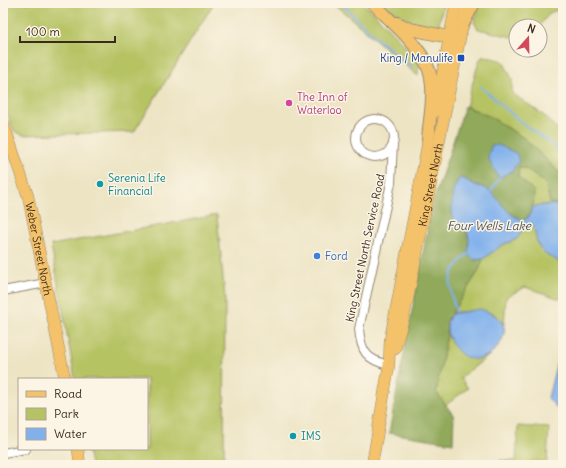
<svg xmlns="http://www.w3.org/2000/svg" width="566" height="468" viewBox="0 0 566 468" font-family="Delius,sans-serif">
<style>
.green{fill:#b6c364;stroke:#787641}
.forest{fill:#90a95a;stroke:#666a3c}
.water{fill:#81b1ec;stroke:#5e6e85}
.lines{fill:none;stroke-linecap:round;stroke-linejoin:round}
.stream{stroke:#81b1ec;stroke-width:2}
.minor-casing{stroke:#948771;stroke-width:10}
.major-casing{stroke:#948771;stroke-width:12}
.highway-casing{stroke:#948771;stroke-width:14}
.minor{stroke:#fff;stroke-width:8}
.major{stroke:#f3c26a;stroke-width:11}
.highway{stroke:#f3c26a;stroke-width:12}
.transit-dot{fill:#1a4fb4;stroke:#fcf5e5;stroke-width:1.5}
.hotel-dot{fill:#d1479c;stroke:#fcf5e5;stroke-width:1.5}
.culture-dot{fill:#0f9aa8;stroke:#fcf5e5;stroke-width:1.5}
.shop-dot{fill:#3f7fe0;stroke:#fcf5e5;stroke-width:1.5}
.labels{text-anchor:middle;stroke-width:3;stroke-linejoin:round;paint-order:stroke}
.transit-label{font-size:11px;fill:#164399;stroke:#fcf5e5;text-anchor:end}
.hotel-label{font-size:11px;fill:#b23c85;stroke:#fcf5e5;text-anchor:start}
.culture-label{font-size:11px;fill:#0d838f;stroke:#fcf5e5;text-anchor:start}
.street-label{font-size:11px;fill:#3b2a1e;stroke:#fcf5e5}
.shop-label{font-size:11px;fill:#366cbe;stroke:#fcf5e5;text-anchor:start}
.water-label{font-size:12px;font-style:italic;fill:#50525c;stroke:#fcf5e5}
</style>
<rect width="100%" height="100%" fill="#fcf5e5"/>
<filter id="ink" filterUnits="userSpaceOnUse"><feTurbulence type="fractalNoise" baseFrequency=".025" numOctaves="2"/><feDisplacementMap in="SourceGraphic" scale="8" xChannelSelector="R" yChannelSelector="G"/><feConvolveMatrix kernelMatrix="1 2 1 2 8 2 1 2 1" color-interpolation-filters="sRGB"/></filter>
<filter id="wash" filterUnits="userSpaceOnUse"><feTurbulence type="fractalNoise" baseFrequency=".012" numOctaves="4" result="noise"/><feDisplacementMap in="SourceGraphic" scale="16" xChannelSelector="R" yChannelSelector="G"/><feGaussianBlur stdDeviation="0.9" result="paint"/><feColorMatrix in="noise" values="0 0 0 0 0 0 0 0 0 0 0 0 0 0 0 0 0 1.4 0 .05"/><feComposite in="paint" operator="in"/></filter>
<g filter="url(#wash)">
<rect width="100%" height="100%" fill="#ede4c4"/>
<g class="green">
<polygon points="3,3 214,3 134,132 23,135 14,131 3,102"/>
<polygon points="333,3 364,3 419,60 418,76"/>
<path d="M383,3h61l-6,24c-24,-3 -36,-8 -55,-24z"/>
<polygon points="479,3 563,3 563,9 551,12 539,26 516,26 516,38 478,29 474,22"/>
<polygon points="482,57 487,57 503,61 512,79 512,93 546,117 563,136 563,176 525,139 491,117 466,106 479,61"/>
<path d="M519,166l11,5 16,13 4,19 13,1v3c-9,-4 -21,-2 -31,0l2,-4 -16,-26z"/>
<polygon points="217,215 225,298 224,465 91,465 88,449 147,449 147,379 75,379 51,245"/>
<polygon points="526,224 534,227 538,244 543,252 557,259 563,267 563,300 525,287 506,297 504,324 493,313 456,312 451,314 478,272 483,259 502,245 517,239"/>
<polygon points="447,335 453,344 484,358 491,354 460,378 468,388 446,405 436,392"/>
<polygon points="518,426 549,428 547,462 531,461 531,465 500,465 500,460 516,461"/>
</g>
<path class="forest" d="M465,106l26,11 34,22 38,37v28l-13,-1 -4,-19 -16,-13 -11,-5 -1,11 16,14c0,10 -1,23 -10,29 -17,-5 -21,-16 -33,-28 -5,-6 -13,-5 -19,-9 -5,-2 -6,-4 -11,-5l-4,4 1,44 5,1c7,9 7,22 12,33l8,-1 -5,13 -32,50 1,13 -11,57 18,24 -1,27 -64,-10 43,-228z"/>
<g class="water">
<polygon points="498,145 516,153 519,161 512,171 499,178 488,158 491,146"/>
<path d="M460,178c6,1 7,3 11,5 7,4 14,3 20,9 12,11 15,23 33,28l5,-3 3,-10c10,-2 22,-4 31,0v60c-8,-11 -13,-8 -20,-15 -7,-6 -7,-17 -9,-25l-8,-3 -9,15 -15,6 -19,14 -9,1 -6,-6c1,-8 3,-22 -5,-27 -3,-2 -7,-2 -10,-3 -1,-15 -4,-34 7,-46z"/>
<path d="M480,309c9,3 18,6 23,15 9,16 -27,58 -51,19 -6,-10 -7,-18 -1,-29z"/>
<polygon points="563,319 563,415 548,398 558,357"/>
</g>
<g class="lines">
<g class="stream">
<polyline points="341,3 373,35 413,68"/>
<polyline points="481,87 523,124 553,145 563,155"/>
<polyline points="491,191 499,178"/>
<path d="M456,312c-8,-26 -11,-39 12,-58"/>
</g>
</g>
</g>
<g filter="url(#ink)">
<g class="lines">
<g class="minor-casing">
<g id="minor">
<circle cx="375" cy="138" r="19"/>
<polyline points="3,291 46,283"/>
<path d="M389,365c-23,-5 -28,-14 -30,-36l32,-146 2,-40"/>
<polyline points="3,453 26,449"/>
</g>
</g>
<g class="major-casing">
<g id="major">
<polyline points="435,112 456,3"/>
<path id="s1" d="M3,122l25,74 37,183"/>
<path id="s2" d="M395,349l10,-37 62,-309"/>
<polyline points="78,449 80,465"/>
<polyline points="372,465 389,365 390,340 430,131"/>
</g>
</g>
<g class="highway-casing">
<g id="highway">
<path d="M373,3c18,19 54,47 58,75 4,19 -2,42 -3,62"/>
<polyline points="397,23 410,29 449,37"/>
<polyline points="463,24 474,3"/>
</g>
</g>
<use href="#minor" class="minor"/>
<use href="#major" class="major"/>
<use href="#highway" class="highway"/>
</g>
</g>
<rect class="transit-dot" x="457" y="54" width="8" height="8" rx="2"/>
<circle class="hotel-dot" cx="289" cy="103" r="4"/>
<g class="culture-dot">
<circle cx="100" cy="184" r="4"/>
<circle cx="293" cy="436" r="4"/>
</g>
<circle class="shop-dot" cx="317" cy="256" r="4"/>
<g class="labels">
<g class="transit-label">
<text x="453" y="62">King / Manulife</text>
</g>
<g class="hotel-label">
<text x="297" y="101">The Inn of<tspan x="297" dy="13">Waterloo</tspan></text>
</g>
<g class="culture-label">
<text x="108" y="182">Serenia Life<tspan x="108" dy="13">Financial</tspan></text>
<text x="301" y="440">IMS</text>
</g>
<g class="street-label">
<text dy="4" stroke="none"><textPath href="#s2" startOffset="168">King Street North</textPath></text>
<text transform="translate(365 248) rotate(-78)" y="4">King Street North Service Road</text>
<text dy="4" stroke="none"><textPath href="#s1" startOffset="132">Weber Street North</textPath></text>
</g>
<g class="shop-label">
<text x="325" y="260">Ford</text>
</g>
<g class="water-label">
<text x="489" y="230">Four Wells Lake</text>
</g>
</g>
<rect width="566" height="468" fill="none" stroke="#fcf5e5" stroke-width="16"/>
<rect x="18" y="378" width="130" height="72" fill="#fcf5e5" stroke="#afa495"/>
<rect x="26" y="391" width="20" height="6" fill="#f3c26a" stroke="#afa495"/>
<text x="54" y="398" font-size="12" fill="#3b2a1e">Road</text>
<rect x="26" y="408" width="20" height="12" fill="#b6c364" stroke="#afa495"/>
<text x="54" y="418" font-size="12" fill="#3b2a1e">Park</text>
<rect x="26" y="428" width="20" height="12" fill="#81b1ec" stroke="#afa495"/>
<text x="54" y="438" font-size="12" fill="#3b2a1e">Water</text>
<g transform="translate(528 38) rotate(20)"><circle r="19" fill="#fcf5e5" stroke="#afa495"/>
<path d="M0-3L7 15L0 10L-7 15Z" fill="#d1495b"/>
<text y="-6" font-size="11" font-weight="bold" text-anchor="middle" fill="#3b2a1e">N</text>
</g>
<path d="M20 36v6h95v-6" fill="none" stroke="#3b2a1e" stroke-width="2"/>
<text x="26" y="36" font-size="12" fill="#3b2a1e" stroke="#fcf5e5" stroke-width="3" paint-order="stroke">100 m</text>
</svg>
